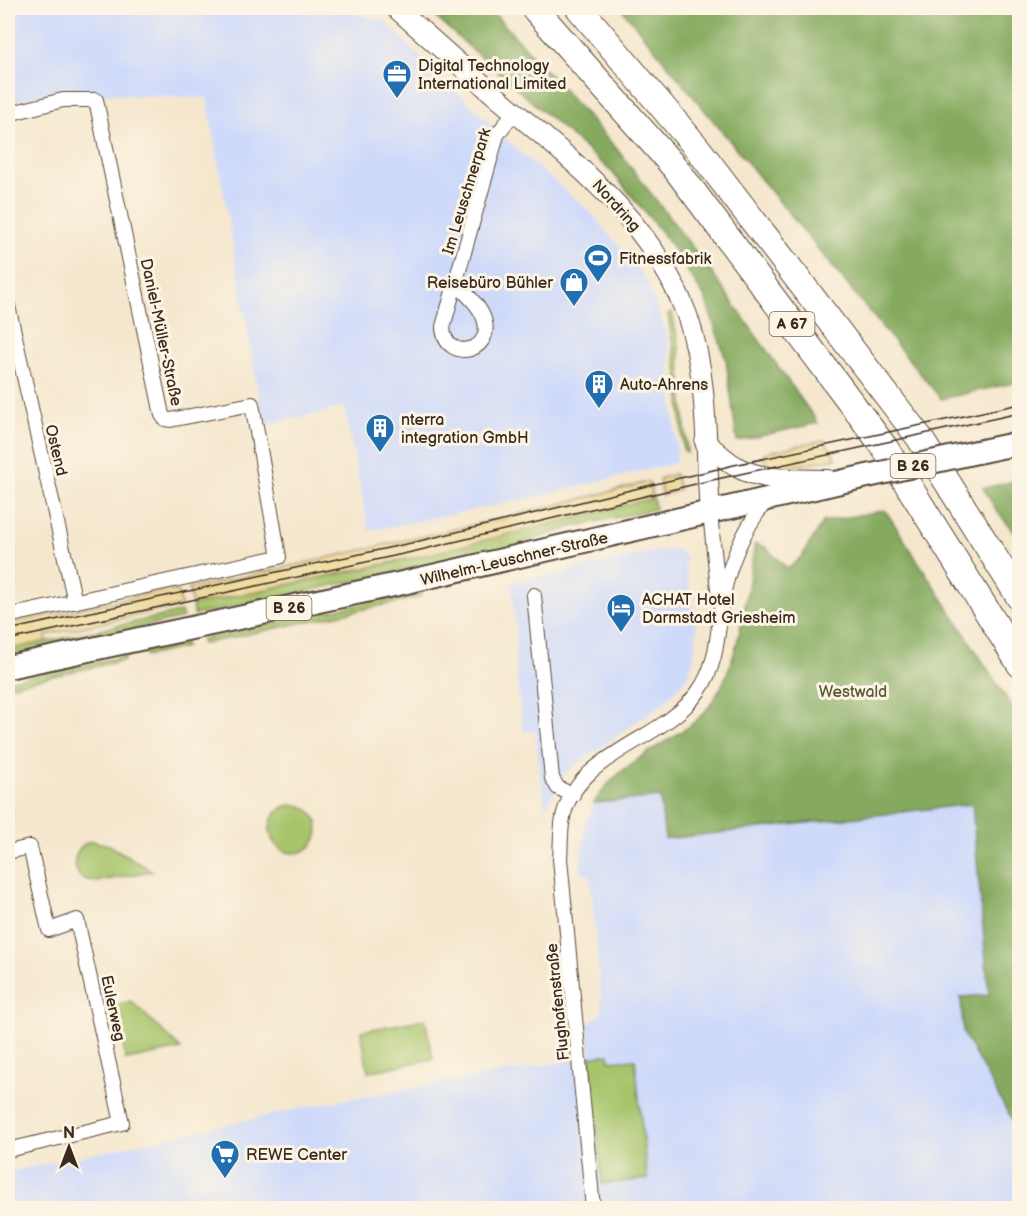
<svg xmlns="http://www.w3.org/2000/svg" width="1027" height="1216" viewBox="0 0 1027 1216" font-family="'Balsamiq Sans',sans-serif">
<style>
.built{fill:#cfdafa}
.green{fill:#a7c46b;stroke:#717744;stroke-width:1.5}
.forest{fill:#85aa5f;stroke:#606a3e;stroke-width:1.5}
.sand{fill:#eeda9e;stroke:#94825e;stroke-width:1.5}
.lines{fill:none;stroke-linecap:round;stroke-linejoin:round}
.street-casing{stroke:#574638;stroke-width:16}
.secondary-casing{stroke:#574638;stroke-width:22}
.primary-casing{stroke:#574638;stroke-width:26}
.highway-casing{stroke:#574638;stroke-width:28}
.street{stroke:#fff;stroke-width:14}
.secondary{stroke:#fff;stroke-width:20}
.primary{stroke:#fff;stroke-width:22}
.highway{stroke:#fff;stroke-width:26}
.tram{stroke:#3b2a1e;stroke-width:1.5}
.primary-bridge-casing{stroke:#574638;stroke-width:26;stroke-linecap:butt}
.primary-bridge{stroke:#fff;stroke-width:22}
.labels{text-anchor:middle;stroke-width:6;stroke-linejoin:round;paint-order:stroke}
.shield{fill:#fcf5e5;stroke:#75675a;stroke-width:1.5}
.shield-label{font-size:15px;font-weight:bold;fill:#3b2a1e}
.poi-label{font-size:16px;fill:#3b2a1e;stroke:#fcf5e5;text-anchor:start}
.street-label{font-size:16px;fill:#3b2a1e;stroke:#fcf5e5}
.park-label{font-size:16px;fill:#5b5835;stroke:#fcf5e5}
</style>
<rect width="100%" height="100%" fill="#fcf5e5"/>
<filter id="ink" filterUnits="userSpaceOnUse"><feTurbulence type="fractalNoise" baseFrequency=".0167" numOctaves="2"/><feDisplacementMap in="SourceGraphic" scale="12" xChannelSelector="R" yChannelSelector="G"/><feConvolveMatrix kernelMatrix="1 2 1 2 8 2 1 2 1" color-interpolation-filters="sRGB"/></filter>
<filter id="wash" filterUnits="userSpaceOnUse"><feTurbulence type="fractalNoise" baseFrequency=".008" numOctaves="4" result="noise"/><feDisplacementMap in="SourceGraphic" scale="24" xChannelSelector="R" yChannelSelector="G"/><feGaussianBlur stdDeviation="1.35" result="paint"/><feColorMatrix in="noise" values="0 0 0 0 0 0 0 0 0 0 0 0 0 0 0 0 0 1.4 0 .05"/><feComposite in="paint" operator="in"/></filter>
<g filter="url(#wash)">
<rect width="100%" height="100%" fill="#f5e7cd"/>
<g class="built">
<polygon points="8,8 356,8 355,14 384,21 519,151 589,211 646,278 668,339 677,453 675,463 522,500 369,531 344,407 264,425 207,98 54,92 8,103"/>
<polygon points="669,549 677,549 687,558 685,566 697,628 693,662 685,680 663,703 565,773 545,810 535,731 523,732 515,661 516,632 511,583"/>
<polygon points="661,797 665,839 972,804 989,995 963,1033 1013,1122 1019,1128 1019,1208 8,1208 8,1172 321,1104 590,1057 587,1024 602,1013 590,875 580,871 585,824 594,803"/>
</g>
<g class="green">
<polygon points="672,311 679,346 687,453 683,449 679,381 668,314"/>
<polygon points="653,498 655,509 572,527 503,549 194,615 192,605 393,563"/>
<polygon points="422,591 420,597 202,644 201,639"/>
<polygon points="181,612 183,618 8,656 8,650"/>
<polygon points="185,643 186,647 146,656 145,652 124,657 125,660 8,686 8,681"/>
<circle cx="294" cy="829" r="24"/>
<path d="M91,841l18,4 43,26 -56,11 -15,-4c-11,-14 -7,-31 10,-37z"/>
<polygon points="131,1001 181,1049 126,1060 115,1005"/>
<polygon points="425,1019 433,1059 368,1072 361,1031"/>
<polygon points="609,1054 610,1061 635,1059 647,1179 602,1184 590,1057"/>
</g>
<g class="forest">
<polygon points="425,8 489,8 616,148 709,269 818,423 737,441 726,360 705,298 667,239 612,172"/>
<polygon points="621,8 1019,8 1019,382 941,399"/>
<polygon points="1019,480 1020,480 1019,538 997,511 983,488"/>
<path d="M885,510l134,208v409l-6,-5 -50,-89 -2,-36 28,-2 -17,-191 -307,35 -5,-42 -66,6c21,-37 66,-55 99,-80 46,-35 52,-125 62,-179l10,3 23,22 14,-13 21,-34z"/>
</g>
<g class="sand">
<polygon points="824,440 836,458 768,471 763,453"/>
<polygon points="675,474 679,490 662,495 659,479"/>
<polygon points="649,482 653,498 438,552 192,605 189,589 504,518"/>
<polygon points="178,591 181,606 46,635 47,641 8,650 8,624 156,592"/>
</g>
</g>
<g filter="url(#ink)">
<g class="lines">
<g class="street-casing">
<g id="street">
<polyline points="8,114 63,100 96,100 162,415 165,419 170,420 252,404 279,557 8,616"/>
<path d="M456,283c8,9 19,18 25,29 21,39 -36,54 -38,15l54,-192 17,-23"/>
<polyline points="8,306 75,602"/>
<polyline points="710,513 719,599"/>
<polyline points="534,595 552,778 558,788 573,795"/>
<polyline points="8,852 30,847 49,930 77,920 122,1123 8,1150"/>
<path d="M593,1208l-33,-349c1,-15 0,-31 4,-46 18,-62 99,-72 134,-121 21,-29 19,-62 25,-96 7,-35 21,-67 43,-95"/>
</g>
</g>
<g class="secondary-casing">
<g id="secondary">
<path d="M396,8c40,35 79,71 120,105 69,58 138,114 171,202 22,62 18,133 23,198"/>
<path d="M705,442c10,8 19,17 30,24 27,16 63,13 93,14"/>
</g>
</g>
<g class="primary-casing">
<g id="primary">
<polyline points="977,452 1020,443"/>
<polyline points="8,667 398,584 849,480"/>
</g>
</g>
<g class="highway-casing">
<g id="highway">
<polyline points="534,8 676,169 885,448 1020,664"/>
<polyline points="579,8 698,149 919,437 1020,598"/>
</g>
</g>
<use href="#street" class="street"/>
<use href="#secondary" class="secondary"/>
<use href="#primary" class="primary"/>
<use href="#highway" class="highway"/>
<g class="tram">
<polyline points="8,630 411,543 734,465 1020,404"/>
<polyline points="8,640 412,552 708,481 1020,413"/>
</g>
<g class="primary-bridge-casing">
<polyline id="primary-bridge" points="849,480 977,452"/>
</g>
<use href="#primary-bridge" class="primary-bridge"/>
</g>
</g>
<defs>
<g id="office-pin" transform="scale(1.5)"><path d="M0 17L-7.5 6A9.5 9.5 0 1 1 7.5 6Z" fill="#1f6fb2" stroke="#fcf5e5"/><path d="M-6-3h4V-5.5h4V-3h4V5H-6ZM-1-4.5V-3h2v-1.5ZM-6 0V1H6V0Z" fill="#fff"/></g>
<g id="stadium-pin" transform="scale(1.5)"><path d="M0 17L-7.5 6A9.5 9.5 0 1 1 7.5 6Z" fill="#1f6fb2" stroke="#fcf5e5"/><path d="M0-5a6.5 5 0 1 0 0 10a6.5 5 0 1 0 0-10ZM-3.5-1.8h7v3.6h-7Z" fill="#fff"/></g>
<g id="shop-pin" transform="scale(1.5)"><path d="M0 17L-7.5 6A9.5 9.5 0 1 1 7.5 6Z" fill="#1f6fb2" stroke="#fcf5e5"/><path d="M-5-2.5h2.3a2.7 3.5 0 0 1 5.4 0H5L5.5 6h-11ZM-1.5-2.5h3a1.5 2.3 0 0 0-3 0Z" fill="#fff"/></g>
<g id="building-pin" transform="scale(1.5)"><path d="M0 17L-7.5 6A9.5 9.5 0 1 1 7.5 6Z" fill="#1f6fb2" stroke="#fcf5e5"/><path d="M-4-6H4V6H1V3H-1V6H-4ZM-2.5-4.3h1.7v1.8h-1.7ZM.8-4.3h1.7v1.8H.8ZM-2.5-1h1.7V.8h-1.7ZM.8-1h1.7V.8H.8Z" fill="#fff"/></g>
<g id="hotel-pin" transform="scale(1.5)"><path d="M0 17L-7.5 6A9.5 9.5 0 1 1 7.5 6Z" fill="#1f6fb2" stroke="#fcf5e5"/><path d="M-6-4.5h1.5V1H6V5H4.5V3h-9V5H-6ZM-4 0a1.8 1.8 0 1 1 3.6 0ZM.5 0V-2.5h3Q6-2.5 6 0Z" fill="#fff"/></g>
<g id="supermarket-pin" transform="scale(1.5)"><path d="M0 17L-7.5 6A9.5 9.5 0 1 1 7.5 6Z" fill="#1f6fb2" stroke="#fcf5e5"/><path d="M-6-5.5h2.5l.6 2H6L4.5 2H-2.5L-4.4-4H-6ZM-1.5 3.2a1.3 1.3 0 1 0 .1 0ZM3 3.2a1.3 1.3 0 1 0 .1 0Z" fill="#fff"/></g>
</defs>
<g fill-rule="evenodd">
<use href="#office-pin" x="397" y="74"/>
<use href="#stadium-pin" x="598" y="258"/>
<use href="#shop-pin" x="574" y="282"/>
<use href="#building-pin" x="599" y="384"/>
<use href="#building-pin" x="380" y="428"/>
<use href="#hotel-pin" x="621" y="608"/>
<use href="#supermarket-pin" x="225" y="1154"/>
</g>
<g class="labels">
<g class="shield">
<rect x="769.5" y="312" width="45" height="24" rx="4.5"/>
<rect x="890.5" y="454" width="45" height="24" rx="4.5"/>
<rect x="266.5" y="596" width="45" height="24" rx="4.5"/>
</g>
<g class="shield-label">
<text x="792" y="329">A 67</text>
<text x="913" y="471">B 26</text>
<text x="289" y="613">B 26</text>
</g>
<g class="poi-label">
<text x="418" y="71">Digital Technology<tspan x="418" dy="18">International Limited</tspan></text>
<text x="619" y="264">Fitnessfabrik</text>
<text x="553" y="288" text-anchor="end">Reisebüro Bühler</text>
<text x="620" y="390">Auto-Ahrens</text>
<text x="401" y="425">nterra<tspan x="401" dy="18">integration GmbH</tspan></text>
<text x="642" y="605">ACHAT Hotel<tspan x="642" dy="18">Darmstadt Griesheim</tspan></text>
<text x="246" y="1160">REWE Center</text>
</g>
<g class="street-label">
<text transform="translate(466 191) rotate(-73)" y="6">Im Leuschnerpark</text>
<text transform="translate(617 205) rotate(48)" y="6">Nordring</text>
<text transform="translate(162 332) rotate(78)" y="6">Daniel-Müller-Straße</text>
<text transform="translate(57 450) rotate(77)" y="6">Ostend</text>
<text transform="translate(514 558) rotate(-13)" y="6">Wilhelm-Leuschner-Straße</text>
<text transform="translate(557 1002) rotate(-96)" y="6">Flughafenstraße</text>
<text transform="translate(114 1008) rotate(78)" y="6">Eulerweg</text>
</g>
<g class="park-label">
<text x="853" y="697">Westwald</text>
</g>
</g>
<rect width="1027" height="1216" fill="none" stroke="#fcf5e5" stroke-width="30"/>
<g transform="translate(69 1147)" stroke="#fcf5e5" stroke-width="4.5" paint-order="stroke">
<path d="M0-4.5L10 22L0 15L-10 22Z" fill="#3b2a1e"/>
<text y="-9" font-size="16" font-weight="bold" text-anchor="middle" fill="#3b2a1e">N</text>
</g>
</svg>
